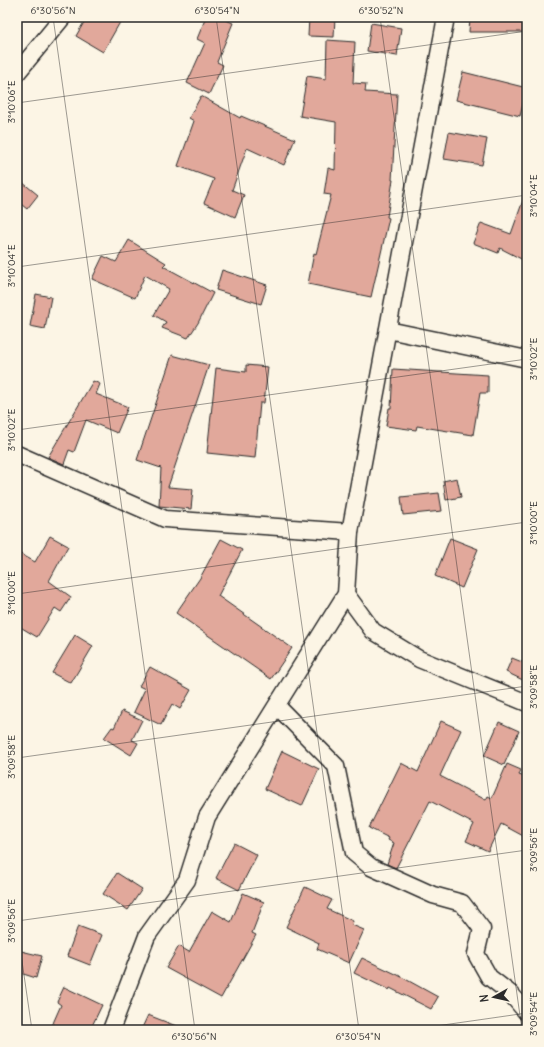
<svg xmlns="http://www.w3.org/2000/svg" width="544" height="1047" viewBox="0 0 544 1047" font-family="Delius,sans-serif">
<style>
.building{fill:#e1a89b;stroke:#2b2b2b}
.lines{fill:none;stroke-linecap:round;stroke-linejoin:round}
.street-casing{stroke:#2b2b2b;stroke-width:19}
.street{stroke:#fcf5e5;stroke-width:16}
.ticks{fill:none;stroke:#2b2b2b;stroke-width:1;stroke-opacity:0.45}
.neatline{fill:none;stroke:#2b2b2b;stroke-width:1.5}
.ticks-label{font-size:10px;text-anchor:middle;fill:#2b2b2b}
</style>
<rect width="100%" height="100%" fill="#fcf5e5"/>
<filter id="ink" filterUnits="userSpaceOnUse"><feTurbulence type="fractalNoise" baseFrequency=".025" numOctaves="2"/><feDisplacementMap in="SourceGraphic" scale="8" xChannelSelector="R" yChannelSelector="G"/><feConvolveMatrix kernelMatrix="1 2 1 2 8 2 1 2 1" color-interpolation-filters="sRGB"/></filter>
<g filter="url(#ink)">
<g class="building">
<polygon points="87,17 123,17 103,52 76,36"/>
<polygon points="206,17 219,17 233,23 217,62 223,65 209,94 187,83 205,43 197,39"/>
<polygon points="309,17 335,17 334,37 308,36"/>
<polygon points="470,17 527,17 527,32 469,32"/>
<polygon points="371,23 401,28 397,56 367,51"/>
<polygon points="327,40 355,42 353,83 366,84 365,92 397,94 392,180 393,180 387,217 389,218 371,297 308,284 314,253 316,254 331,195 324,194 328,168 335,170 336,122 300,116 307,76 326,79"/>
<polygon points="463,72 527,88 520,116 456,100"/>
<polygon points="201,96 240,118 241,116 295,139 284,165 247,148 232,190 244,195 235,217 204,203 214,179 178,166 194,121 189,118"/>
<polygon points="449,132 487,139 482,165 444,159"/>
<polygon points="17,178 38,195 27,209 17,201"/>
<polygon points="525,195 527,195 527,262 500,248 498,253 473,243 481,223 511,234"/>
<polygon points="129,240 166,263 163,266 213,293 198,323 188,338 162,328 166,322 154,315 169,289 145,275 135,298 92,279 103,256 116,262"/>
<polygon points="222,270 267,285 261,304 216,290"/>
<polygon points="36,294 51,297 45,329 30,326"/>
<polygon points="172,355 209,365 168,487 193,489 191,509 159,506 161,468 137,460"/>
<polygon points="246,365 268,367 264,403 260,403 255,458 207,453 216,368 246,372"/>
<polygon points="393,369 488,375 488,393 480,393 473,435 417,426 416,430 386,426 389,408 391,408"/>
<polygon points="93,381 100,384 96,394 128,407 117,433 86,420 74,452 69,450 64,464 48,457"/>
<polygon points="457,478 461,497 446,500 443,481"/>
<polygon points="439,493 442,511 403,515 401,497"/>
<polygon points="50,536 68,546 49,581 71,597 61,612 55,608 37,637 17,625 17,552 35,562"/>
<polygon points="450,538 478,549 462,588 435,576"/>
<polygon points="221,539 242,550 218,596 292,648 271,679 176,613 200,578"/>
<polygon points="75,635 93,646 71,683 52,673"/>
<polygon points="512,658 527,664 527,682 506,672"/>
<polygon points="150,667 191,690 180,709 172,704 161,725 134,712 145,689 139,686"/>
<polygon points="122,711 142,720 132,740 138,743 131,755 104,738 112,727 114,728"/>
<polygon points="441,721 461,730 440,776 486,800 488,796 492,798 507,764 521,770 519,775 527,778 527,838 501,824 488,851 466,841 474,824 430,801 396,868 387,864 394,843 388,840 389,838 369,828 401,763 418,772"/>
<polygon points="499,722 519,731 504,765 484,756"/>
<polygon points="282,751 319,769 302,806 265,789"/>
<polygon points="234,843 257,855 239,890 216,878"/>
<polygon points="117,873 142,889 128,910 103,894"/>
<polygon points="305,887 332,900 327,909 353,921 352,925 364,930 349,963 317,949 319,943 286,927"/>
<polygon points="243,893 264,902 252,933 256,935 221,998 166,968 179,946 189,952 212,911 231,922"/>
<polygon points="78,926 102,935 90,965 67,956"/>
<polygon points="17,950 42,956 36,978 17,972"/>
<polygon points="362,958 398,975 438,997 431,1009 390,988 389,990 354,973"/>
<polygon points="64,987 102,1005 90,1030 50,1030 61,1005 57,1002"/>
<polygon points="148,1015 184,1029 184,1030 141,1030"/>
</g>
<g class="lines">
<g class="street-casing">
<g id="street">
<polyline points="17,73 63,17"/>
<polyline points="388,330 527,359"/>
<polyline points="17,454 165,519 350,532"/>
<polyline points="346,594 373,631 419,659 527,703"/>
<polyline points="277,706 336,766 354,853 371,867 433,895 462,903 482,929 476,954 489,977 511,994 527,1013"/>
<polyline points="111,1030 147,936 187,880 207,817 346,594 350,532 446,17"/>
</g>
</g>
<use href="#street" class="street"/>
</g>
</g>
<path class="ticks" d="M53,17l142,1013M216,17l143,1013M380,17l142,1013M17,103l510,-72M17,267l510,-72M17,430l510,-71M17,594l510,-72M17,758l510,-72M17,921l510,-71M17,927l15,103M408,1030l119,-17"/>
<rect width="544" height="1047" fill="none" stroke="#fcf5e5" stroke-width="44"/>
<g transform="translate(494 997) rotate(262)" stroke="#fcf5e5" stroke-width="3" paint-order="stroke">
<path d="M0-3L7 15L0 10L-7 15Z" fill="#2b2b2b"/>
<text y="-6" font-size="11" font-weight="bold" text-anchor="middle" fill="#2b2b2b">N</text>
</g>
<rect x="22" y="22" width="500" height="1003" class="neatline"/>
<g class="ticks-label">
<text x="53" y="14">6°30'56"N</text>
<text x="217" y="14">6°30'54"N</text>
<text x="381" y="14">6°30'52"N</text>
<text transform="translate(11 102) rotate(-90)" y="4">3°10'06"E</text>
<text transform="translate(533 196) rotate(-90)" y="4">3°10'04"E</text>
<text transform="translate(11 266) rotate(-90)" y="4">3°10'04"E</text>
<text transform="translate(533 359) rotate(-90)" y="4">3°10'02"E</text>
<text transform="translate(11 430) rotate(-90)" y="4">3°10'02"E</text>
<text transform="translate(533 523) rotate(-90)" y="4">3°10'00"E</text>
<text transform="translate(11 593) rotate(-90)" y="4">3°10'00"E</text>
<text transform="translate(533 687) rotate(-90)" y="4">3°09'58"E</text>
<text transform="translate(11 757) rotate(-90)" y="4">3°09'58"E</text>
<text transform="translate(533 850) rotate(-90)" y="4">3°09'56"E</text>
<text transform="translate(11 921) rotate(-90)" y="4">3°09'56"E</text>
<text transform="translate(533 1014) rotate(-90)" y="4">3°09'54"E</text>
<text x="194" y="1040">6°30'56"N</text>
<text x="358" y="1040">6°30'54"N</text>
</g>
</svg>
